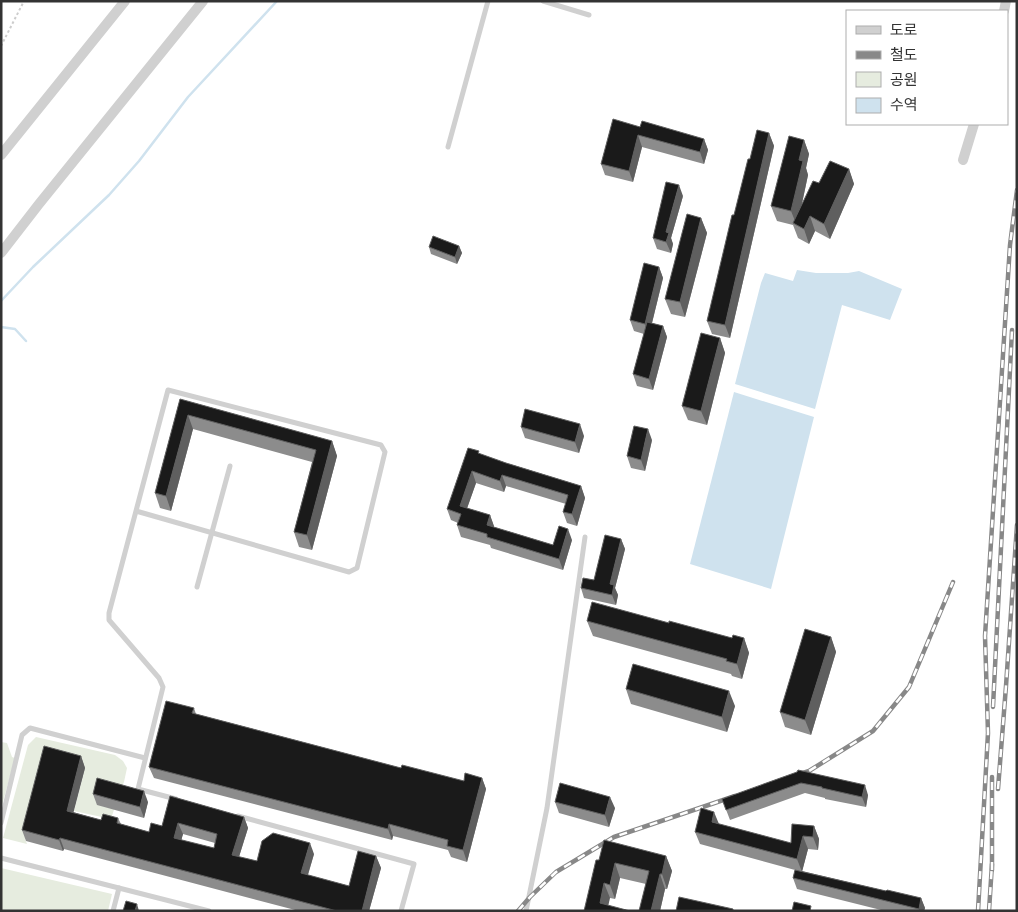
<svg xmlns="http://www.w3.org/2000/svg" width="1018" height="912" viewBox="0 0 1018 912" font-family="'DM Sans','Noto Sans KR',sans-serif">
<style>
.green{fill:#e6ecdf}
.water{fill:#cfe2ee}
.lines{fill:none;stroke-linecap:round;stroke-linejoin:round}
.stream{stroke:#cfe2ee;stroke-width:2.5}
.path{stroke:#cdcdcd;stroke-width:2;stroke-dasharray:2.5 2.5;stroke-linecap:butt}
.lane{stroke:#d0d0d0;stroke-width:5}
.street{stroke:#d0d0d0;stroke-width:10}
.rail-casing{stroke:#888;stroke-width:4.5}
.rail{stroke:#fff;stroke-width:2.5;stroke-dasharray:8;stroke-linecap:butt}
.wall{fill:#8c8c8c;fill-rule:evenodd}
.shaded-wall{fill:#5f5f5f}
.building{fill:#1a1a1a;stroke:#5f5f5f;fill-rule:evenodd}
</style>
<rect width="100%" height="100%" fill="#fff"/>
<g class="green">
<polygon points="36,737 115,755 123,761 127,768 124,782 119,794 111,819 74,811 85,768 48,758 25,839 27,844 3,838 28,745"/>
<polygon points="1,742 7,743 12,757 15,758 1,809"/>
<polygon points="1,868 112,894 108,911 1,911"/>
</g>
<g class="water">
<polygon points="797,270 816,273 848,273 859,271 902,289 890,320 842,305 815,409 735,384 761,283 765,273 793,281"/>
<polygon points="734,392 814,417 771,589 690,564"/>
</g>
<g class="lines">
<g class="stream">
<polyline points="1,301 33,267 109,195 139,161 188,97 277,1"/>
<polyline points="1,327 15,329 26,341"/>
</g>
<polyline class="path" points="1,46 24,1"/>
<g class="lane">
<polyline points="543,1 589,15"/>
<polyline points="448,147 488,1"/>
<polyline points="136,511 349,572 357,568 385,452 381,445 168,390 109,613 109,620 159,678 163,687 138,789 176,799"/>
<polyline points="197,587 230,466"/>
<polyline points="238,816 414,864 401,911"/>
<polyline points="1,823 22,735 30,728 145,758"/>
<polyline points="1,858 209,911"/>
<polyline points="113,911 119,888"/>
<polyline points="526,911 547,808 585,537"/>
</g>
<g class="street">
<polyline points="1004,11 1006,1"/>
<polyline points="1,155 125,1"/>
<polyline points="963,160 974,124"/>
<polyline points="1,253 39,204 203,1"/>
</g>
<g class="rail-casing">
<g id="rail">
<polyline points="993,707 1012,330"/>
<polyline points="794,776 809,771 873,731 909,687 953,582"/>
<polyline points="998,789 1006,686 1017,525"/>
<polyline points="992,870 992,777"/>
<polyline points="518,911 530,897 556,872 614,837 735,796"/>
<polyline points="978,911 988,733 985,636 1010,245 1017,190"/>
<polyline points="989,911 992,864"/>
</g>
</g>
<use href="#rail" class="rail"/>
</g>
<g class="wall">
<polygon points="640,127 704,139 708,150 704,164 642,147 633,182 605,175 601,164"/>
<polygon points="769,133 774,146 730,338 712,334 707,321 734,215 750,159"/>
<polygon points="804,140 809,154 806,168 808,175 802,204 819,183 849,169 854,184 830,239 815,231 809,244 798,238 793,225 777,221 771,206"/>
<polygon points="683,196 671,238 673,244 671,253 657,249 653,238"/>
<polygon points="701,218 707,233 685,317 671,314 665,299"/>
<polygon points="459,246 462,253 457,264 431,254 429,247"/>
<polygon points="659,267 663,278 652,323 663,326 667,337 653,390 637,386 633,374 644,334 634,331 630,320"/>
<polygon points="720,338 725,353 707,425 688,420 682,406"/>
<polygon points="180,399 332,441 337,456 312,550 299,547 294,532 312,462 193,429 171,511 160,508 155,493"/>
<polygon points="521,427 584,436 579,453 525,438"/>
<polygon points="652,440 645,471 631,468 627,456"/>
<polygon points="480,454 506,463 581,486 585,498 577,526 567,523 563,512 566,504 506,486 504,492 476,483 467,508 490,515 494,527 553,545 572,540 563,570 491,548 490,545 461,537 457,525 458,523 451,520 447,509"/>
<polygon points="621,539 625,549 615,588 618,595 616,605 584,598 581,588 594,580"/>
<polygon points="587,621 669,623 732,638 744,638 749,653 742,679 732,676 731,674 593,636"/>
<polygon points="831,637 836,652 811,735 785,727 780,712"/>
<polygon points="626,689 735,706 727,732 631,704"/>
<polygon points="194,708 196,714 401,768 464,781 482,778 486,789 467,862 451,857 448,850 393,836 392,840 154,778 149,767"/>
<path d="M81,756l4,12 -12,44 28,8 17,-2 3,6 28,8 13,-6 8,-30 74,21 4,11 -9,29 18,4 57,-7 -6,21 41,11 27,-30 5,12 -12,43h-70l-235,-62 -1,2 -37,-10 -4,-11zM183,834l32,9 -1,5 -33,-8z"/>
<polygon points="820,776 868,795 866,807 825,799 825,798 805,793 730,820 722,799"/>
<polygon points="93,794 148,802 144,818 97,805"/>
<polygon points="555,802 615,808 609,827 559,813"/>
<polygon points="814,826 819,839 818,850 808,849 802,871 886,891 921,898 925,908 924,911 885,911 797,889 793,878 795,870 700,844 695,832 791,843"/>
<polygon points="666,856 672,871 667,889 665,889 660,911 639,911 646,884 620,878 615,899 610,898 584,911 599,860"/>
</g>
<g class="shaded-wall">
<polygon points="769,133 774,146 730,338 725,325"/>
<polygon points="638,135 642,147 633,182 629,171"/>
<polygon points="704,139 708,150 704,164 700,152"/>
<polygon points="804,140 809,154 806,168 808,175 797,226 791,211 799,160"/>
<polygon points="849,169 854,184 830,239 824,224"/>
<polygon points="679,185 683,196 671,238 673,244 671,253 666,242 666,232"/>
<polygon points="810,216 815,231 809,244 804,229"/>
<polygon points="701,218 707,233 685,317 680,302"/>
<polygon points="459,246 462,253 457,264 455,257"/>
<polygon points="659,267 663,278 649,335 645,324"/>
<polygon points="663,326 667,337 653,390 649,379"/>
<polygon points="720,338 725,353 707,425 701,411"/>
<polygon points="188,415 193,429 171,511 166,496"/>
<polygon points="580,424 584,436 579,453 575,442"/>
<polygon points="648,429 652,440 645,471 641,460"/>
<polygon points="332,441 337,456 312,550 307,535"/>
<polygon points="472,471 476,483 464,517 460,506"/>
<polygon points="502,475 506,486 504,492 500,481"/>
<polygon points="581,486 585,498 577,526 572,514"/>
<polygon points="490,515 494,526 491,536 487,525"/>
<polygon points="568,529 572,540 563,570 559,559"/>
<polygon points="621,539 625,549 615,588 618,595 616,605 612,595 610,584"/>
<polygon points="831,637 836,652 811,735 805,720"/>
<polygon points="744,638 749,653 742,679 737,664"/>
<polygon points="729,691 735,706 727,732 722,717"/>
<polygon points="81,756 85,768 71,822 67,811"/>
<polygon points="482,778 486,789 467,862 463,850"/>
<polygon points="865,785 868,795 866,807 862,797"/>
<polygon points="144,791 148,802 144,818 140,807"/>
<polygon points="610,797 615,808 609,827 605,815"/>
<polygon points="714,812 719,824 712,822"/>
<polygon points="244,817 248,828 236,866 232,855"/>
<polygon points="178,823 183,834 179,849 174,838"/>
<polygon points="389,824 393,836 392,840 388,829"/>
<polygon points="814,826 819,839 818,850 813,837"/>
<polygon points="803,836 808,849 802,872 797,859"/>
<polygon points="60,838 64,849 63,851 59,840"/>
<polygon points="310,843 314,854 305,884 301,873"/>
<polygon points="376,856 381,868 369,911 362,911"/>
<polygon points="666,856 672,871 667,889 662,874"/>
<polygon points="615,863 620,878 615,899 610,885"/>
<polygon points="660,874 665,889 660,911 651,911"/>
<polygon points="604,883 610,898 607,911 600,903"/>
<polygon points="921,898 925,908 924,911 919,911 919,909"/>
<polygon points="137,904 139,911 135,911"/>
</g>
<g class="building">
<polygon points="613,119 640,127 642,121 704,139 700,152 638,135 629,171 601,164"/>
<polygon points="757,130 769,133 725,325 707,321 732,215 734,215 748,159 750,159"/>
<polygon points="789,136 804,140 799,160 803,161 791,211 771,206"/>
<polygon points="830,161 849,169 824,224 810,216 804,229 793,223 813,181 819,183"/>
<polygon points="666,182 679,185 666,232 669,233 666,242 653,238"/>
<polygon points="687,214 701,218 680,302 665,299"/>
<polygon points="433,236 459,246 455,257 429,247"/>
<polygon points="644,263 659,267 645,324 630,320"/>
<polygon points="647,322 663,326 649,379 633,374"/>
<polygon points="701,333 720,338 701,411 682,406"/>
<polygon points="180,399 332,441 307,535 294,532 316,450 188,415 166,496 155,493"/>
<polygon points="525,409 580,424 575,442 521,427"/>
<polygon points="634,426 648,429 641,460 627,456"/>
<polygon points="468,448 479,451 478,453 506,463 581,486 572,514 563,512 568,495 502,475 500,481 472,471 460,506 490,515 487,525 553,545 559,526 568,529 559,559 487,537 487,534 457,525 461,514 447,509"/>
<polygon points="605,535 621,539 610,584 614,585 612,595 581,588 583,578 594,580"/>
<polygon points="592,602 669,623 669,621 732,638 733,635 744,638 737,664 726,661 727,659 587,621"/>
<polygon points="805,629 831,637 805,720 780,712"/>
<polygon points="633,664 729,691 722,717 626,689"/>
<polygon points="166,701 194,708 192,713 401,768 402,765 464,781 465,773 482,778 463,850 447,846 448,840 389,824 388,829 149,767"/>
<path d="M44,746l37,10 -14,55 34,9 2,-6 15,4 -1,5 32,9 2,-9 11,3 8,-30 74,21 -12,38 25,6 5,-20 11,-8 37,10 -9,30 48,13 9,-35 18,5 -14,55h-25l-277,-73 -1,2 -37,-10zM178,823l39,11 -3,14 -40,-10z"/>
<polygon points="798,770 820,775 865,785 862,797 822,788 822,787 801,783 726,810 722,799 797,772"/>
<polygon points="97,778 144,791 140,807 93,794"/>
<polygon points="560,783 610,797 605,815 555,802"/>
<polygon points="701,808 714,812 712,822 791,843 792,824 814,826 813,837 803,836 797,859 695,832"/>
<polygon points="604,840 666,856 662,874 660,874 651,911 639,911 649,871 615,863 610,885 604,883 600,903 630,911 584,911 596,860 599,860"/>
<polygon points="795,870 886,891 887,890 921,898 919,909 793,878"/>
<polygon points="679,897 733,909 733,911 676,911"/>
<polygon points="126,901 137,904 135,911 123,911"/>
<polygon points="794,902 811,906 810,911 792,911"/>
</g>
<rect width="1018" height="912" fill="none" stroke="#333333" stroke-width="5"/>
<rect x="846" y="10" width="162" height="115" fill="#ffffff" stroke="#adadad"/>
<rect x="856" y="26" width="25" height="8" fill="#d0d0d0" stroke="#adadad"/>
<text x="890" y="35" font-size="15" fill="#333333">도로</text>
<rect x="856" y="51" width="25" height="8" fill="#888888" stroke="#adadad"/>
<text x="890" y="60" font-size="15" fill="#333333">철도</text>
<rect x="856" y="72" width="25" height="15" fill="#e6ecdf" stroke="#adadad"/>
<text x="890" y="85" font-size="15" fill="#333333">공원</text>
<rect x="856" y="98" width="25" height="15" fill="#cfe2ee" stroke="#adadad"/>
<text x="890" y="110" font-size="15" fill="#333333">수역</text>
</svg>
